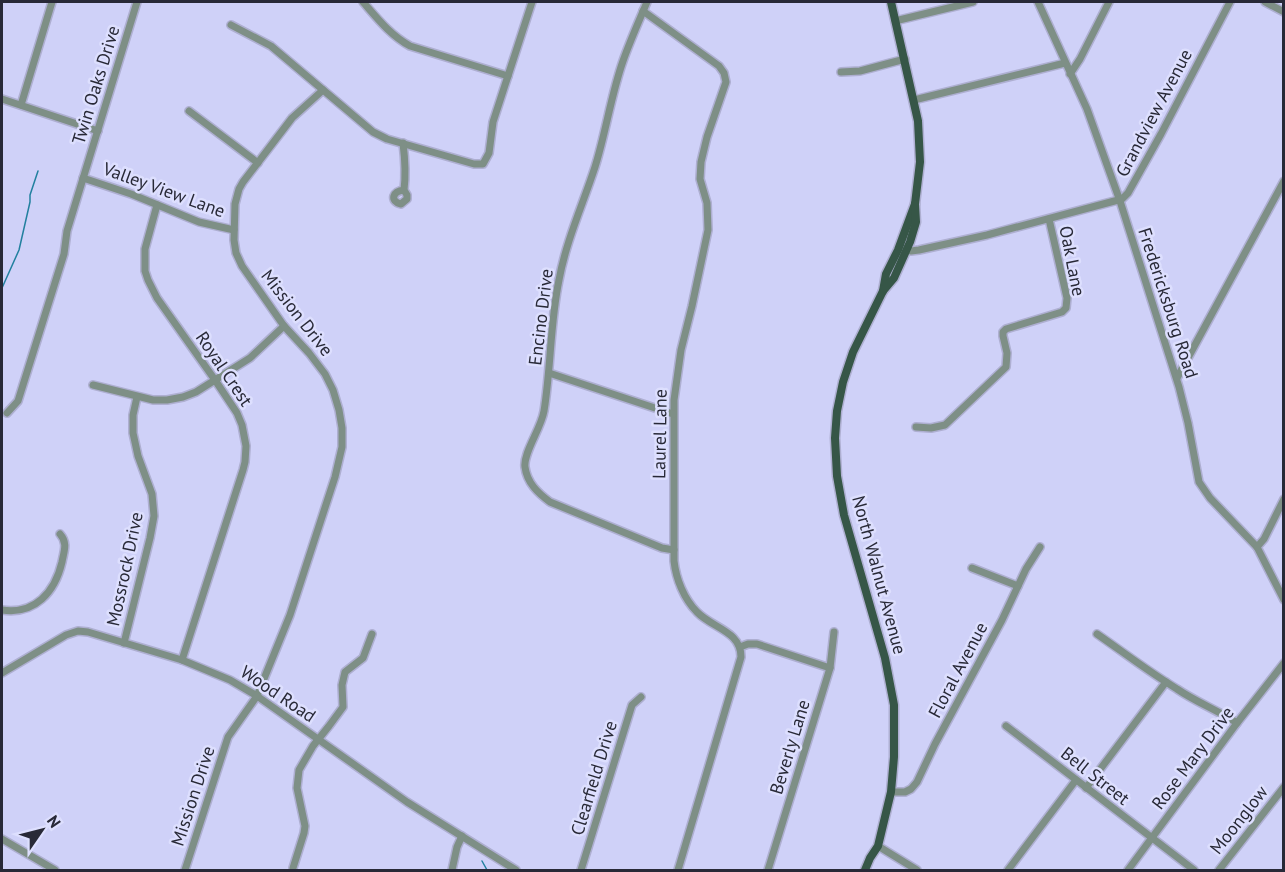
<svg xmlns="http://www.w3.org/2000/svg" width="1285" height="872" viewBox="0 0 1285 872" font-family="'PT Sans',sans-serif">
<style>
.lines{fill:none;stroke-linecap:round;stroke-linejoin:round}
.stream{stroke:#22809f;stroke-width:1.5}
.minor-casing{stroke:#aeafd1;stroke-width:10}
.major-casing{stroke:#aeafd1;stroke-width:11}
.minor{stroke:#7e8f86;stroke-width:7}
.major{stroke:#365647;stroke-width:8}
.labels{text-anchor:middle;stroke-width:5;stroke-linejoin:round;paint-order:stroke}
.street-label{font-size:18px;fill:#282937;stroke:#dddffe}
</style>
<rect width="100%" height="100%" fill="#cfd1f8"/>
<g class="lines">
<g class="stream">
<polyline points="2,288 19,250 30,202 30,195 38,171"/>
<polyline points="482,861 487,870"/>
</g>
<g class="minor-casing">
<g id="minor">
<path d="M363,2c14,16 27,33 47,44l98,30"/>
<path d="M647,2c-8,19 -17,39 -24,59 -12,34 -17,71 -28,106 -12,37 -29,74 -36,113 -9,43 -8,88 -15,131 -3,18 -21,42 -19,56 2,16 13,26 25,35l112,46 12,2"/>
<polyline points="1038,2 1087,109 1120,201 1179,387 1188,423 1199,482 1210,498 1257,547 1284,600"/>
<polyline points="1265,2 1284,12"/>
<path d="M643,11l76,55 5,7 2,9 -19,55 -6,25 -1,17 7,24 1,27 -16,76 -11,44 -7,50v161c2,18 10,38 23,51 15,16 44,19 44,45l-63,213"/>
<polyline points="895,21 973,2"/>
<polyline points="231,25 271,46 373,132 387,139 474,164 483,164 489,153 493,122 532,2"/>
<polyline points="841,72 860,71 905,59"/>
<polyline points="1070,74 1080,59 1109,2"/>
<polyline points="2,99 98,131"/>
<polyline points="914,100 1065,63"/>
<polyline points="21,105 52,2"/>
<polyline points="189,111 258,163"/>
<path d="M403,143c2,16 3,31 1,47 -11,1 -15,11 -3,14l6,-5v-4l-3,-5"/>
<polyline points="83,178 131,194 199,222 234,230"/>
<polyline points="157,205 145,249 145,271 148,280 157,298 215,380 237,413 242,425 246,446 245,462 243,470 182,660"/>
<polyline points="907,249 911,251 919,250 987,235 1122,199 1128,193 1161,134 1230,2"/>
<polyline points="549,373 673,414"/>
<polyline points="1177,378 1284,181"/>
<polyline points="93,385 153,400 167,400 183,397 196,392 250,358 284,326"/>
<polyline points="7,413 18,401 64,254 67,231 137,2"/>
<polyline points="916,427 931,428 945,425 1006,367 1007,353 1003,336 1003,332 1006,329 1062,312 1066,308 1067,298 1049,219"/>
<polyline points="1257,547 1264,539 1284,499"/>
<polyline points="972,568 1018,586"/>
<path d="M2,610c33,5 53,-18 60,-48 2,-11 6,-19 -2,-28"/>
<path d="M1097,634c26,18 52,38 80,55 19,13 40,21 60,34"/>
<polyline points="124,643 150,538 154,516 152,494 138,456 133,433 133,415 137,397"/>
<polyline points="740,647 748,644 757,644 830,668"/>
<polyline points="2,673 66,635 78,631 88,632 182,660 230,680 257,696 407,802 516,870"/>
<polyline points="1006,726 1194,870"/>
<polyline points="1086,788 1166,682"/>
<polyline points="891,792 905,792 911,789 917,782 935,744 1002,620 1026,569 1040,547"/>
<polyline points="2,839 55,870"/>
<polyline points="878,846 917,870"/>
<polyline points="293,868 304,833 305,826 297,788 299,770 313,746 329,726 343,707 342,685 345,672 363,658 372,634"/>
<polyline points="185,870 228,737 257,696 290,615 335,477 342,447 342,428 339,410 333,390 325,374 309,353 284,326 242,266 236,253 234,240 235,204 239,189 243,182 292,118 323,90"/>
<polyline points="452,870 457,847 462,836"/>
<polyline points="581,870 632,705 641,697"/>
<polyline points="768,870 830,668 834,632"/>
<polyline points="1008,870 1076,780"/>
<polyline points="1128,870 1237,723 1284,663"/>
<polyline points="1219,870 1284,787"/>
</g>
</g>
<g class="major-casing">
<g id="major">
<polyline points="883,291 886,274 898,250 915,204 920,162 918,121 891,2"/>
<polyline points="865,870 870,858 878,846 891,792 894,757 894,705 885,658 844,515 837,476 835,438 837,411 843,382 853,352 883,291 894,278 910,242 916,222 915,204"/>
</g>
</g>
<use href="#minor" class="minor"/>
<use href="#major" class="major"/>
</g>
<g class="labels">
<g class="street-label">
<text transform="translate(96 85) rotate(-73)" y="6">Twin Oaks Drive</text>
<text transform="translate(1154 113) rotate(-62)" y="6">Grandview Avenue</text>
<text transform="translate(164 190) rotate(20)" y="6">Valley View Lane</text>
<text transform="translate(1072 261) rotate(79)" y="6">Oak Lane</text>
<text transform="translate(1168 303) rotate(72)" y="6">Fredericksburg Road</text>
<text transform="translate(297 313) rotate(52)" y="6">Mission Drive</text>
<text transform="translate(541 317) rotate(-83)" y="6">Encino Drive</text>
<text transform="translate(224 369) rotate(56)" y="6">Royal Crest</text>
<text transform="translate(660 434) rotate(-89)" y="6">Laurel Lane</text>
<text transform="translate(125 569) rotate(-78)" y="6">Mossrock Drive</text>
<text transform="translate(879 575) rotate(75)" y="6">North Walnut Avenue</text>
<text transform="translate(958 670) rotate(-62)" y="6">Floral Avenue</text>
<text transform="translate(278 694) rotate(34)" y="6">Wood Road</text>
<text transform="translate(790 747) rotate(-73)" y="6">Beverly Lane</text>
<text transform="translate(1193 758) rotate(-53)" y="6">Rose Mary Drive</text>
<text transform="translate(1095 776) rotate(38)" y="6">Bell Street</text>
<text transform="translate(594 778) rotate(-73)" y="6">Clearfield Drive</text>
<text transform="translate(193 796) rotate(-72)" y="6">Mission Drive</text>
<text transform="translate(1239 820) rotate(-52)" y="6">Moonglow</text>
</g>
</g>
<rect width="1285" height="872" fill="none" stroke="#282937" stroke-width="6"/>
<g transform="translate(42 830) rotate(55)" stroke="#dddffe" stroke-width="4.5" paint-order="stroke">
<path d="M0-4.5L10 22L0 15L-10 22Z" fill="#282937"/>
<text y="-9" font-size="16" font-weight="bold" text-anchor="middle" fill="#282937">N</text>
</g>
</svg>
